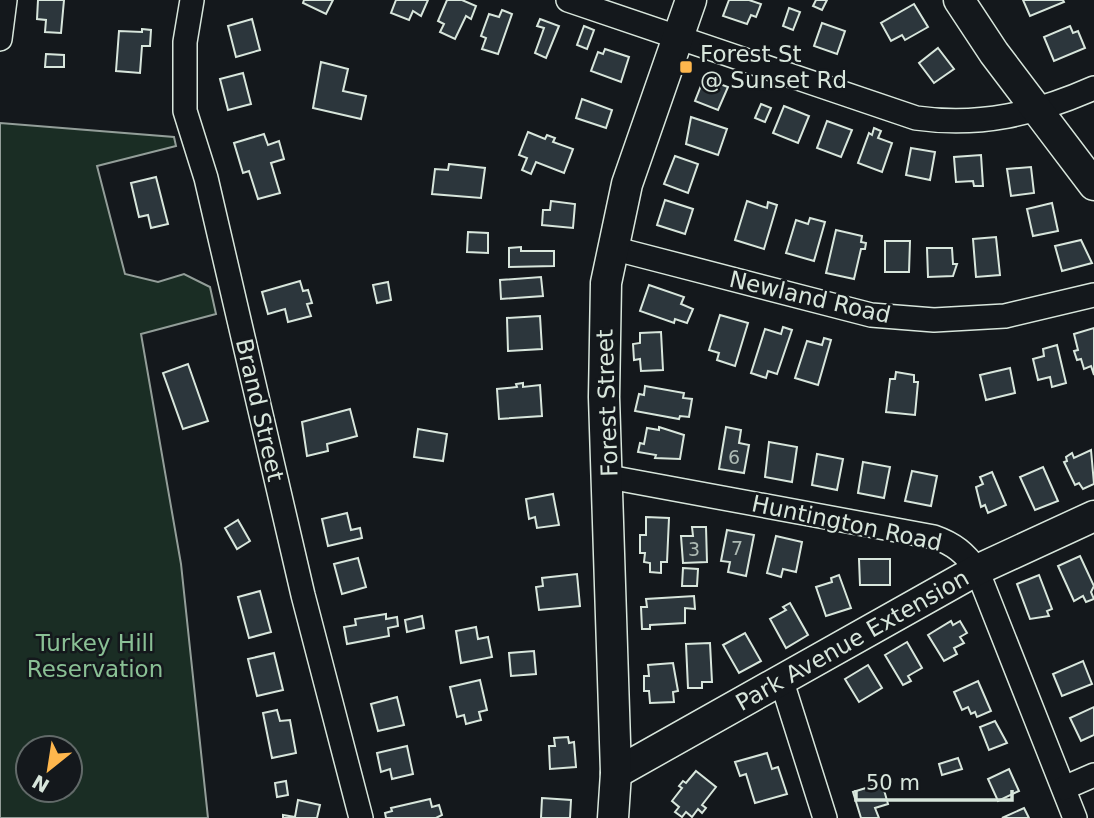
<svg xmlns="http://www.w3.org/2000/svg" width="1094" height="818" viewBox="0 0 1094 818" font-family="'DejaVu Sans',sans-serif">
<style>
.green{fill:#1a2d24;stroke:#939e99;stroke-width:2;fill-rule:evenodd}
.building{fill:#2c363c;stroke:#d8e6dc;stroke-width:2}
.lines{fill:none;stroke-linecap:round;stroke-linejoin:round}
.minor-casing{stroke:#d8e6dc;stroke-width:26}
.major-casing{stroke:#d8e6dc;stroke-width:33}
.minor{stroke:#14181c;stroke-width:23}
.major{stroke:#14181c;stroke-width:30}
.poi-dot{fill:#ffb74d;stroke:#14181c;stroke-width:2.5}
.labels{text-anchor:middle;stroke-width:5;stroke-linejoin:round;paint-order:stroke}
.number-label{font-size:19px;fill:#adbab4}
.poi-label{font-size:23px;fill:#d8e6dc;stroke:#14181c;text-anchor:start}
.street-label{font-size:23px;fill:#d8e6dc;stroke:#14181c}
.park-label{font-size:23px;fill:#8ac095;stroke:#14181c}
</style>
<rect width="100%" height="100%" fill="#14181c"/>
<path class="green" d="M0,123l174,14 2,9 -79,20 28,108 33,8 26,-8 26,13 6,27 -75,20 40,230 27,254h-208zM70,748v42h-42v-42z"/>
<g class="building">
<polygon points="38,0 64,0 61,33 45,32 46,20 37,19"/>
<polygon points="304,0 333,0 326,14 303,3"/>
<polygon points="396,0 428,0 421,16 413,11 409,20 391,13"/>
<polygon points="447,0 462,0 476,6 471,19 466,16 455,39 440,32 444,24 438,21"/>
<polygon points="729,0 749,0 761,4 756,17 751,15 747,24 723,16"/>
<polygon points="816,0 827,0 822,10 813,6"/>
<polygon points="1023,0 1063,0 1064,2 1030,16"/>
<polygon points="914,4 928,27 905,40 902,35 891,41 881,23"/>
<polygon points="789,8 800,12 793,30 783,26"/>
<polygon points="502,10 512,14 498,54 482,49 486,38 481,36 489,14 499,17"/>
<polygon points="252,19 260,50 236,57 228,26"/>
<polygon points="540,19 559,26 546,58 535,53 544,28 537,26"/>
<polygon points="822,23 845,31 837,54 814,46"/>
<polygon points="584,26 594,30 587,49 577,45"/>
<polygon points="1070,26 1073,33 1078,31 1085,48 1054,61 1044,37"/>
<polygon points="142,29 151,30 150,46 142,46 140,73 116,71 119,31 142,32"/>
<polygon points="938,48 954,69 934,83 919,63"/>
<polygon points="605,49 629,57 621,82 591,71 598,52 603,54"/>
<polygon points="46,54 64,55 64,67 45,67"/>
<polygon points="321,62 348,69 343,91 366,96 361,119 313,108"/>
<polygon points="243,73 251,104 228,110 220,79"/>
<polygon points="704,78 728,87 718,110 695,101"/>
<polygon points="582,99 612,110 606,128 576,118"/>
<polygon points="761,104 771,108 765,122 755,118"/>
<polygon points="784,106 809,116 798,143 773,133"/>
<polygon points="691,117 727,129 718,155 686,144"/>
<polygon points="827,121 852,130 841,157 817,148"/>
<polygon points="874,128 881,131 878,138 892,143 882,172 858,163 869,133 872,135"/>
<polygon points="528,132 545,139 547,135 555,138 553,142 573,149 564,173 536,162 531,174 522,170 527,158 519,155"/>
<polygon points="264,134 268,145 279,141 284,159 271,163 280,193 258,199 249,171 243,173 234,143"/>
<polygon points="911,148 935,152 930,180 906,175"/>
<polygon points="981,155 983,186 974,186 973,181 956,182 954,157"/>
<polygon points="675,156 698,164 688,193 664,184"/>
<polygon points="449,164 485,168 481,198 432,194 435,169 448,170"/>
<polygon points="1031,167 1034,193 1011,196 1007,169"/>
<polygon points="156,177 168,224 151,228 148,215 139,217 131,183"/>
<polygon points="665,200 693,209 685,234 657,225"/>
<polygon points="551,201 575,204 573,228 542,225 543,210 550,210"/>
<polygon points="747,201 767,208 768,202 777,205 764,249 735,240"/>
<polygon points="1052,203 1058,231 1033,236 1027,209"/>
<polygon points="810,218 825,222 814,261 786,253 796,220 808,224"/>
<polygon points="836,230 862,236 861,242 866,243 865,249 861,249 854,279 826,273"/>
<polygon points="468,232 488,233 488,253 467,252"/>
<polygon points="996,237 1000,275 976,277 973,239"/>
<polygon points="1081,240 1092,263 1062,271 1055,246"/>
<polygon points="885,241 910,241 909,272 885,272"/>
<polygon points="521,247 521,251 554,251 554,266 509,267 509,248"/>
<polygon points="927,248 952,248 953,264 957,264 953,276 928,277"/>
<polygon points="541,277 543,296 501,299 500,280"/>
<polygon points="300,281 303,291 308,290 312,303 307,304 311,316 288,322 285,309 268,314 262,292"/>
<polygon points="388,282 391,300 377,303 373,285"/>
<polygon points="649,285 684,297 681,304 693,309 687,323 675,319 674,323 640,311"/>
<polygon points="720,315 748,323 735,366 717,360 719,353 709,350"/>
<polygon points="540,316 542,349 508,351 507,318"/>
<polygon points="783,327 792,330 777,374 768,371 766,378 751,373 765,329 781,334"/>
<polygon points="1094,328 1094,375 1091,366 1084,369 1081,359 1077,360 1074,351 1078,350 1074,334"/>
<polygon points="661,332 663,370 641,371 640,359 634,360 633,344 640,343 640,333"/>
<polygon points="824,338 831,340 818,385 795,378 807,341 822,345"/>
<polygon points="1057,345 1066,383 1052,387 1050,377 1038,380 1033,359 1044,356 1043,349"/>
<polygon points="188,364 208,421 183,429 163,373"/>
<polygon points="1010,368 1015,393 986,400 980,375"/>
<polygon points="896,372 914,375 914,382 918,382 915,415 886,412 890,379 895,379"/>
<polygon points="523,383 523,387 540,385 542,416 499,419 497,389 517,387 516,384"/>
<polygon points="645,386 684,393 683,398 692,399 689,417 680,416 679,419 635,411 639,394 644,395"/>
<polygon points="350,409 357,436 327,444 328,451 307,456 302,422"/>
<polygon points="659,427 684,435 680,459 655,458 656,455 638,452 640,443 644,444 647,428 659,430"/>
<polygon points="726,427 741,430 739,443 749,445 744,473 719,469"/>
<polygon points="418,429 447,434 443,461 414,457"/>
<polygon points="769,442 797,447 792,482 765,477"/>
<polygon points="1091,450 1094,484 1083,489 1079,483 1075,485 1064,462 1067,461 1066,457 1072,453 1074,458"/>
<polygon points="817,454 843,459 837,490 812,485"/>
<polygon points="863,462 890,467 884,498 858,493"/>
<polygon points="1043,467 1058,501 1035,510 1020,477"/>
<polygon points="912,471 937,476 931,506 905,501"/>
<polygon points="992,472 1006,505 988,513 985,505 981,507 976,487 983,484 980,477"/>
<polygon points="553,494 559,525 537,528 535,517 529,519 526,499"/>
<polygon points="347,513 351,530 360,528 362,538 328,546 322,519"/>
<polygon points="646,517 669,518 667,562 661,562 661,573 650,572 650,563 644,562 645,553 640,553 640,535 646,535"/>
<polygon points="238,520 250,541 237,549 225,528"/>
<polygon points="692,527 706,527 707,562 683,563 681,536 693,536"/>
<polygon points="727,530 754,535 746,576 728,572 730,562 721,561"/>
<polygon points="776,536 802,542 796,572 783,569 781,577 767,573"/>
<polygon points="1080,556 1094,586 1091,592 1094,599 1086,602 1083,596 1074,601 1058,566"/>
<polygon points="358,558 366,587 342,594 334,564"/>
<polygon points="859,559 890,559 890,585 860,585"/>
<polygon points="683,568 698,569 697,586 682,586"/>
<polygon points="577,574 580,606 539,610 536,587 543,586 542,578"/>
<polygon points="839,575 851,608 826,616 816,587 832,582 831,578"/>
<polygon points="1039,575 1052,609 1047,611 1049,616 1030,619 1017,584"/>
<polygon points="260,591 271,632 249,638 238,597"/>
<polygon points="694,596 695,609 685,608 685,623 650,625 650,629 642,629 641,607 647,607 646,599"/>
<polygon points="790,603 808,635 786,648 770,619 786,610 783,607"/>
<polygon points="386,614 386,619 397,617 398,626 388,628 389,636 347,644 344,627 356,625 355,619"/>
<polygon points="422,616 424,628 407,632 405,620"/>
<polygon points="951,621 953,625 960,621 967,633 960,637 964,643 954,648 957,654 944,661 928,635"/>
<polygon points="476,627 478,639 488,637 492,657 461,663 456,631"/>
<polygon points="745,633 761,661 739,673 723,645"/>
<polygon points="907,642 922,668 908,676 911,681 903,685 885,655"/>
<polygon points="710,643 712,682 702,682 702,688 688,688 686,644"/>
<polygon points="534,651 536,674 511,676 509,653"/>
<polygon points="274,653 283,690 257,696 248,659"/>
<polygon points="1083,661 1092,684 1062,696 1053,674"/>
<polygon points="673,663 678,691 673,692 674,702 650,703 649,691 644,691 644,676 649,676 648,665"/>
<polygon points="868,665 882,688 859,702 845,679"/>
<polygon points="480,680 487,710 479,712 481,720 466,724 464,715 457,717 450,687"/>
<polygon points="978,681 991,711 977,717 975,712 971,714 968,707 962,710 954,692"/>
<polygon points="397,697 404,725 378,731 371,704"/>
<polygon points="1094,707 1094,735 1081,741 1070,718"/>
<polygon points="277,710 280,721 290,720 296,753 272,758 263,713"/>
<polygon points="995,721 1007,743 989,750 980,727"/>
<polygon points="568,737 569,743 574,742 576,767 550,769 549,746 555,746 554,738"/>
<polygon points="407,746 413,774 392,779 390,769 381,772 377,753"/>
<polygon points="767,753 772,769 778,767 787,794 755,803 746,774 740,776 735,762"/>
<polygon points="958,758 962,769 942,775 939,764"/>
<polygon points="1009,769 1019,791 998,801 988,779"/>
<polygon points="696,771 716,787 702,805 706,808 702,813 698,809 692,817 686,812 682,817 675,812 679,807 672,801 682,788 679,786 683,781 686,783"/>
<polygon points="286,781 288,795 277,797 275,783"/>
<polygon points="882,783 888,804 875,808 879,818 861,818 853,792"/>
<polygon points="542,798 571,800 570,818 541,818"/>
<polygon points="430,799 432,807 439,805 442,815 436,818 386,818 385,813 392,811 391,808"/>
<polygon points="298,800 320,805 317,818 283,818 283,815 295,817"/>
<polygon points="1024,808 1029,818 1002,818"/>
</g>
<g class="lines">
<g class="minor-casing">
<g id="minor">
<polyline points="192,0 185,42 185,111 206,178 303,595 361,818"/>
<path d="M568,0l348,118c64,9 119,-4 178,-30"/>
<polyline points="0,39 5,0"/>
<polyline points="612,248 871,315 934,320 1005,316 1094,295"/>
<path d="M609,477l325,60c20,7 31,16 43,33l98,248"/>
<polyline points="782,682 825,818"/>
<polyline points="1064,788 1094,775"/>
</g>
</g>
<g class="major-casing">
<g id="major">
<polyline points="959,0 994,53 1094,185"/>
<path id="s1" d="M616,773l361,-203 117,-54"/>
<polyline points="613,818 616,773 604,397 606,283 627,184 691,0"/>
</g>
</g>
<use href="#minor" class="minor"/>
<use href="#major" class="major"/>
</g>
<rect class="poi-dot" x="679" y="60" width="14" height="14" rx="3.5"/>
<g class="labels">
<g class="number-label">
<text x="734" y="464">6</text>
<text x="737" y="555">7</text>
<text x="694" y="556">3</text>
</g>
<g class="poi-label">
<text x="700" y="62">Forest St<tspan x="700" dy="26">@ Sunset Rd</tspan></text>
</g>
<g class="street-label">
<text transform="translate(810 297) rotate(13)" y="8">Newland Road</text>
<text transform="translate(607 403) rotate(-92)" y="8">Forest Street</text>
<text transform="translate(260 410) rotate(77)" y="8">Brand Street</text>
<text transform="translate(847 523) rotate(12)" y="8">Huntington Road</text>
<text dy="8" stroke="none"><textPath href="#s1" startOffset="271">Park Avenue Extension</textPath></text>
</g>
<g class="park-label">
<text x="95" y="651">Turkey Hill<tspan x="95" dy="26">Reservation</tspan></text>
</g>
</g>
<g transform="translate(49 769) rotate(210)"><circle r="33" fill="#14181c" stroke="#626a69" stroke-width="2"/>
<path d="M0-5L12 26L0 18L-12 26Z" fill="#ffb74d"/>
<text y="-10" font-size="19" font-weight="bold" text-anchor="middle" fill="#d8e6dc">N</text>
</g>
<path d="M856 790v10h156v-10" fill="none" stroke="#d8e6dc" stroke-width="3.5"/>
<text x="866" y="790" font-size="21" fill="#d8e6dc" stroke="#14181c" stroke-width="5" paint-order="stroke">50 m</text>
</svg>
